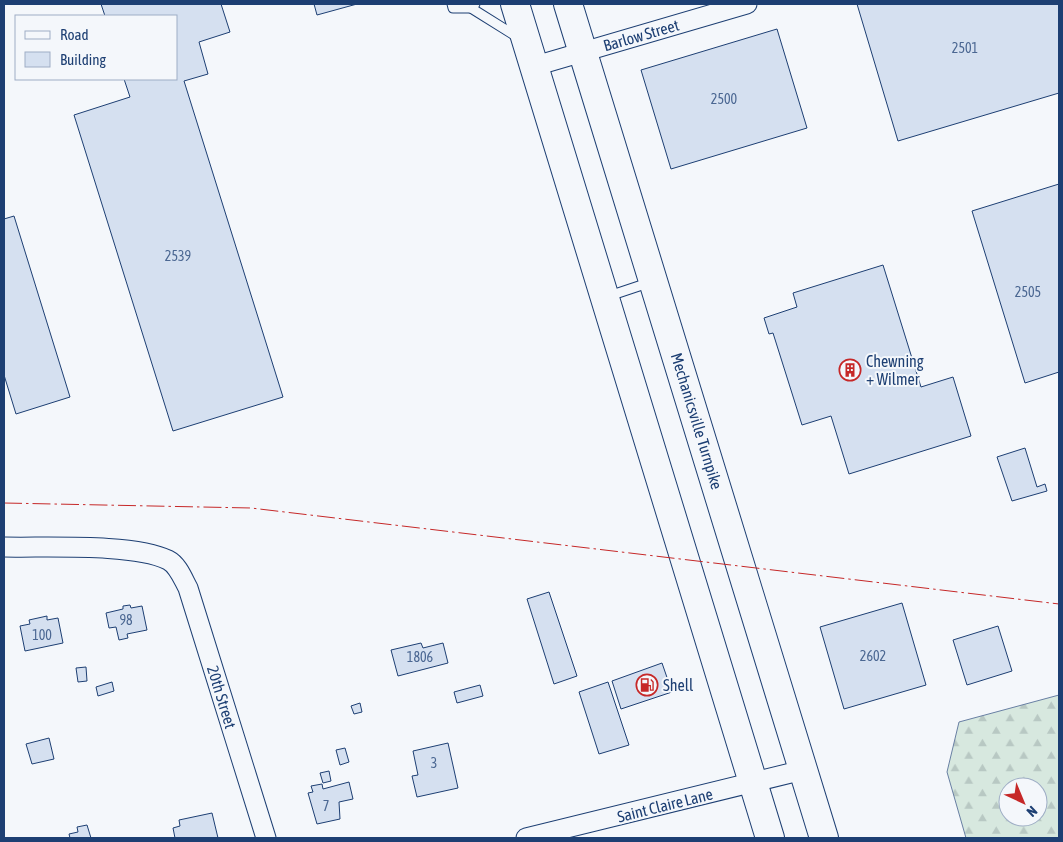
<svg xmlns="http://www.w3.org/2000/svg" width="1063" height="842" viewBox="0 0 1063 842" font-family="'Asap Condensed',sans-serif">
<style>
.forest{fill:url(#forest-firs);stroke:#687fa3;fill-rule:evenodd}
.building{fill:#d5e0f0;stroke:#1d3f73}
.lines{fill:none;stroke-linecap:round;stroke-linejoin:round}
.lane-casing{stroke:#1d3f73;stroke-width:11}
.street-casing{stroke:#1d3f73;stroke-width:21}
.highway-casing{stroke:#1d3f73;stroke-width:30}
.lane{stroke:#f4f7fb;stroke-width:9}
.street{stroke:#f4f7fb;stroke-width:19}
.highway{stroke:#f4f7fb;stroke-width:28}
.power{stroke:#c62828;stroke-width:1;stroke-dasharray:18 4 2.5 4;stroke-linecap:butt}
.labels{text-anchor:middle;stroke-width:4;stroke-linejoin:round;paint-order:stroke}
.number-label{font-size:14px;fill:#4b6792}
.street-label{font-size:16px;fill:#1d3f73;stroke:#f4f7fb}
.poi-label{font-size:16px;fill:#1d3f73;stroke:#f4f7fb;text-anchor:start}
</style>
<defs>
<pattern id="forest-firs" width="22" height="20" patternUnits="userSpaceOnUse" patternTransform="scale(1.25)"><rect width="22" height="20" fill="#d7e8df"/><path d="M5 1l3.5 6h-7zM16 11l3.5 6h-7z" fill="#b8c8c3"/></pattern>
</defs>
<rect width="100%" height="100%" fill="#f4f7fb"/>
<path class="forest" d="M1059,695v143h-93l-19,-66 12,-50zM1008,787h30v30h-30z"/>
<g class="building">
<polygon points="101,4 221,4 230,32 199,42 208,74 184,81 283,397 173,431 74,115 130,97 124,79 176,79 176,16 105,16"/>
<polygon points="314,4 357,4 317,15"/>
<polygon points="857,4 1059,4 1059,93 898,141"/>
<polygon points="777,29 807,128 671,169 641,70"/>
<polygon points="1059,184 1059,372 1025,383 972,211"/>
<polygon points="14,216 70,397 16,414 4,375 4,219"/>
<polygon points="883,265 921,387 953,377 971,436 849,474 831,416 802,425 773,333 769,334 764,318 797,307 793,293"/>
<polygon points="1025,448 1037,487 1045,484 1047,491 1012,501 997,457"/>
<polygon points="549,592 577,676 554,684 527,599"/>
<polygon points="902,603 926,685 844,709 820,627"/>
<polygon points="130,605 131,608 142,606 147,630 127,634 128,638 119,640 116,627 109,628 106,613 123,609 123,606"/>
<polygon points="47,616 47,620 58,618 63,643 25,651 20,626 30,624 29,620"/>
<polygon points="998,626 1012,671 967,685 953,640"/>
<polygon points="421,643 423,648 443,643 448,663 398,676 391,650"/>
<polygon points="662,663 672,692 621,709 612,681"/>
<polygon points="86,667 87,681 78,682 76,668"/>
<polygon points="112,682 114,691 98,696 96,687"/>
<polygon points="608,682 629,745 599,754 579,692"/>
<polygon points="480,685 483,696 457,703 454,692"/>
<polygon points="360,703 362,712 354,714 351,706"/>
<polygon points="49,738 54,759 32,764 26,744"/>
<polygon points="448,743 458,788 417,797 412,776 418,775 413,751"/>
<polygon points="345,748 349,762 340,765 336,750"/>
<polygon points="329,771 331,781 323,783 320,773"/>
<polygon points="349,782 353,799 339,802 340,819 317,824 308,793 313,792 311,786 322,784 323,789"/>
<polygon points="212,813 218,838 175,838 173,828 180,826 179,820"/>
<polygon points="87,825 91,838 70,838 69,834 78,832 77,827"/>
</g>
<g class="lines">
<g class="lane-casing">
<g id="lane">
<polyline points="452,4 453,8 471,8"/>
<polyline points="475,4 471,8 519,38"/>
<polyline points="606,297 651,282"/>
</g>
</g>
<g class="street-casing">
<g id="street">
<polyline points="535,66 747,4"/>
<path d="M4,547c41,1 130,-4 164,13 10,5 15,19 20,28l78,250"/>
<polyline points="526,838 803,770"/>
</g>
</g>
<g class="highway-casing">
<g id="highway">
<polyline points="515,4 770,838"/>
<polyline points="568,4 824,838"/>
</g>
</g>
<use href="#lane" class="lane"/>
<use href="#street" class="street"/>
<use href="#highway" class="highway"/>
<polyline class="power" points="4,503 251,508 1059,604"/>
</g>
<defs>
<g id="building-ring" transform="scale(1.125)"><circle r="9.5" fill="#f4f7fb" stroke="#c62828" stroke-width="1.5"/><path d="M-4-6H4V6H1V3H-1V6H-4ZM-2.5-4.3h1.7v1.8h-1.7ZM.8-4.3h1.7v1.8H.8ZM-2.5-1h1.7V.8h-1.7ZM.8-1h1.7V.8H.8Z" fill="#c62828"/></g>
<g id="fuel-ring" transform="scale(1.125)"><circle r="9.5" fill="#f4f7fb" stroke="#c62828" stroke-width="1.5"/><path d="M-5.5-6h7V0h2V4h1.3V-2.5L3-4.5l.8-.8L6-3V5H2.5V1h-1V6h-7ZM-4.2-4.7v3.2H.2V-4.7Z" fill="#c62828"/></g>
</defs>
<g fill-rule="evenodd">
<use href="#building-ring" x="850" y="370"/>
<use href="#fuel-ring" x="647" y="685"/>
</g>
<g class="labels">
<g class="number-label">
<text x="965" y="53">2501</text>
<text x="724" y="104">2500</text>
<text x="178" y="261">2539</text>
<text x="1028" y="297">2505</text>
<text x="126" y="625">98</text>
<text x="42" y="640">100</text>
<text x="873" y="661">2602</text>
<text x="420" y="662">1806</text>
<text x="434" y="768">3</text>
<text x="326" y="811">7</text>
</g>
<g class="street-label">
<text transform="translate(641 35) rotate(-16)" y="6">Barlow Street</text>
<text transform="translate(697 421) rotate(73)" y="6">Mechanicsville Turnpike</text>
<text transform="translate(222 697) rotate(73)" y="6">20th Street</text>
<text transform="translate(665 805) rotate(-14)" y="6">Saint Claire Lane</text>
</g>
<g class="poi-label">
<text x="866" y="367">Chewning<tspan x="866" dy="18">+ Wilmer</tspan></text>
<text x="663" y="691">Shell</text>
</g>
</g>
<rect width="1063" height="842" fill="none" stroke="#1d3f73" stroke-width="10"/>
<rect x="15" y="15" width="162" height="65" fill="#f4f7fb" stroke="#9eadc5"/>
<rect x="25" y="31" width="25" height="8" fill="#f4f7fb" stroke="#9eadc5"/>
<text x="60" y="40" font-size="15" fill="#1d3f73">Road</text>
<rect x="25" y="52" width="25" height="15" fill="#d5e0f0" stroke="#9eadc5"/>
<text x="60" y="65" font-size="15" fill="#1d3f73">Building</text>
<g transform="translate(1023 802) rotate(136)"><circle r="24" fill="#f4f7fb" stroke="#9eadc5"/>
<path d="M0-4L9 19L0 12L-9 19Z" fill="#c62828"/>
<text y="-8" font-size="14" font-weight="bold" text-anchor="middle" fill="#1d3f73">N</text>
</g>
</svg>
